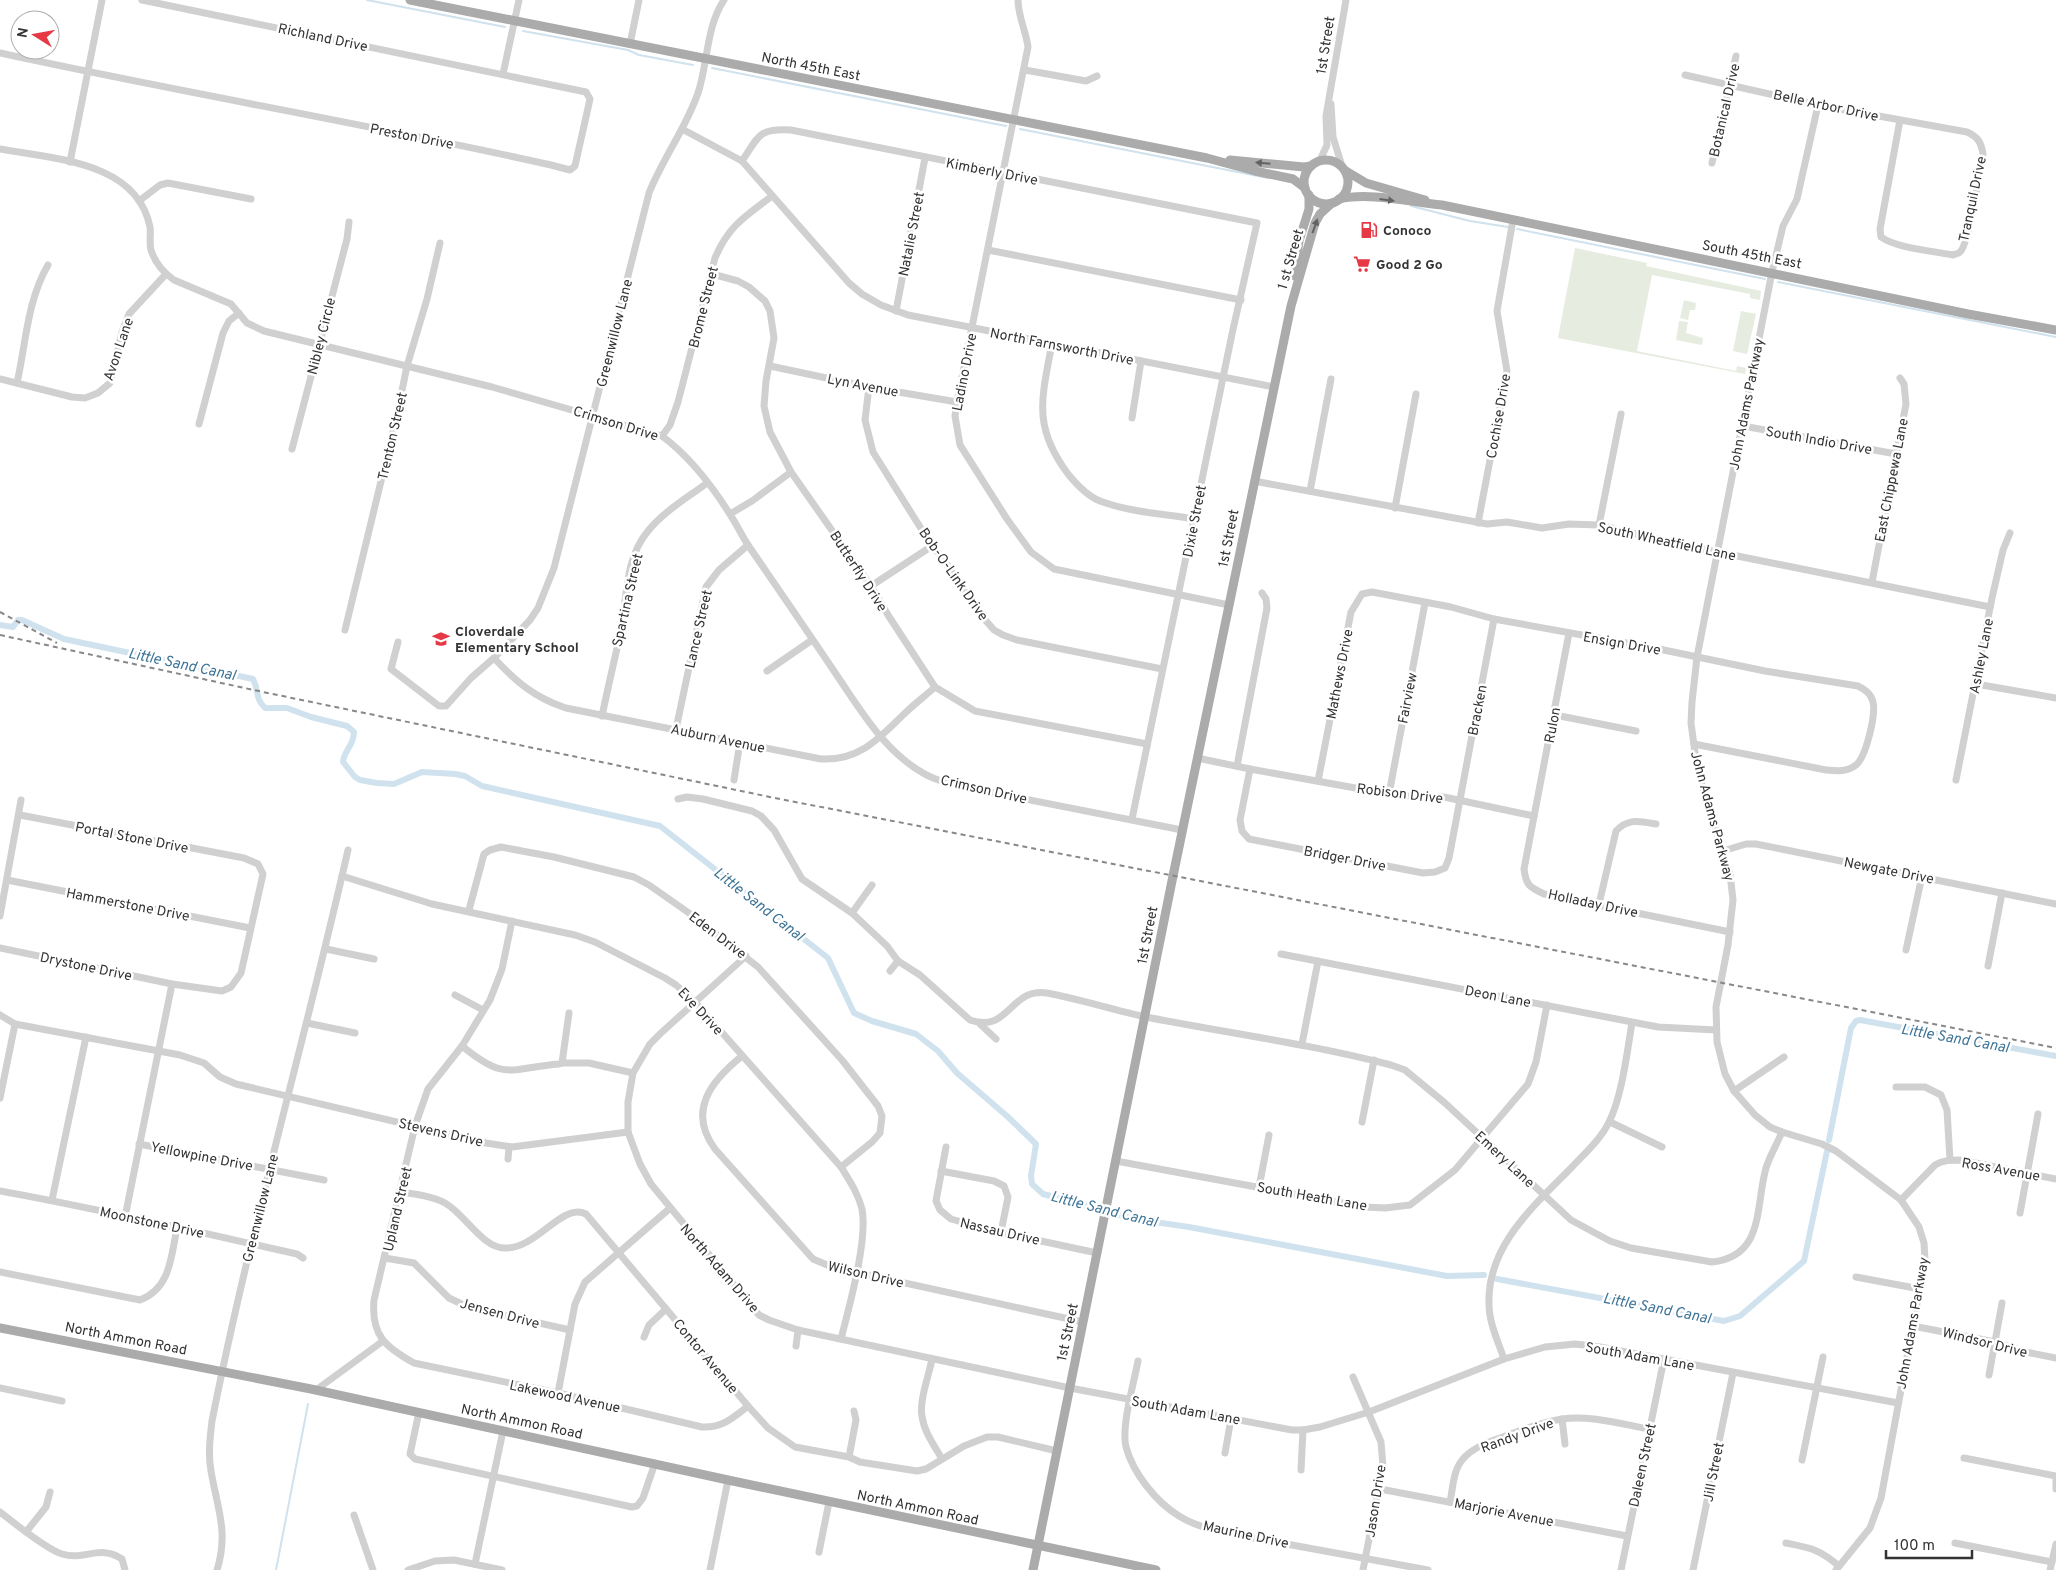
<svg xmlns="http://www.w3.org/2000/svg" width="2056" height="1570" viewBox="0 0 2056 1570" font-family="Overpass,sans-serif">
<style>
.green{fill:#e6ecdf}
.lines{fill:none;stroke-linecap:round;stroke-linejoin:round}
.stream{stroke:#cfe2ee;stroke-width:2}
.canal{stroke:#cfe2ee;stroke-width:6}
.minor{stroke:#d0d0d0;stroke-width:7}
.major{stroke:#ababab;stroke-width:9}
.rail{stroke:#888;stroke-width:2;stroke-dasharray:5 4;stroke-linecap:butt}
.oneway{fill:#636363}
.labels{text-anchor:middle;stroke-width:5;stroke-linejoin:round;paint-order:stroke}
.street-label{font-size:14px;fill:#333;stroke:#fff}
.poi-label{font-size:14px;font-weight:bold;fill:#333;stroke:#fff;text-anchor:start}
.water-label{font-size:15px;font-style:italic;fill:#3f7597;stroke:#fff}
</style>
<rect width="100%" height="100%" fill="#fff"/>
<g class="green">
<polygon points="1575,248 1647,263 1646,266 1761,291 1760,300 1750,298 1750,294 1652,275 1637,351 1736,371 1737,366 1746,368 1745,374 1558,338"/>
<polygon points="1684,300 1696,303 1695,310 1690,310 1688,320 1680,318"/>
<polygon points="1741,311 1756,314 1747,354 1733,351"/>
<polygon points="1679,321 1688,322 1686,333 1703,338 1702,345 1676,340"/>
</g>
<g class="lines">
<g class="stream">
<polyline points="367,0 505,27"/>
<polyline points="523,31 628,50 639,55 693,65"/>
<polyline points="712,68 1006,126"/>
<polyline points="1020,129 1268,178"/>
<polyline points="1411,206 1470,221 1508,227"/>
<polyline points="1517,229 1765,279"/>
<polyline points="1778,282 2056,337"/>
<polyline points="276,1570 308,1404"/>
</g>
<g class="canal">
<path d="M0,625l13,2 5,-7h4l42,19 189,40c7,13 1,18 12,29h22l24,9 36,9 7,6c0,14 -10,18 -11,30l12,15 5,3 17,3 17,1 28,-12 33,2 10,2 17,10 178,40 168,132 26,55 18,8 44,13 22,17 19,22 51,44 28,27 -5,32 1,8 11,10 91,25 55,8 258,49 37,-1"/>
<polyline points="1829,1140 1851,1028 1856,1021 1860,1020 2056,1056"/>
<polyline points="1497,1279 1724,1321 1740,1316 1804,1261 1827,1151"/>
</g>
<g class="minor">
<path d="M1018,0c0,16 8,31 10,47l-71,355 -2,14 5,29 47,74 24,33 23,17 175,36"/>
<polyline points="630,44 639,0"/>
<path d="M0,53c183,40 368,71 551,112l19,5 5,-4 15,-67 -4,-7 -444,-92"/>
<polyline points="1025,70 1086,81 1097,76"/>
<polyline points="503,74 519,0"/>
<path d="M1685,75l133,30 149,27c11,5 14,10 16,22 -3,16 -14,90 -23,98 -2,2 -5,2 -7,3 -20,-4 -57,-7 -72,-18l-1,-8 20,-109"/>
<polyline points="1331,104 1333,137 1342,166"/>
<polyline points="1818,105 1797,199 1783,226 1772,272 1697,657 1692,702 1691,723 1696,760 1701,782 1730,874 1733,900 1728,945 1716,1007 1717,1042 1725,1074 1734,1091 1755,1115 1770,1127 1782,1132 1822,1144 1836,1151 1901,1200 1919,1227 1924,1243 1925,1260 1881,1498 1870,1528 1836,1570"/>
<polyline points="682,129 742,161 849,283 862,294 881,305 908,315 1274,387"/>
<path d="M0,149c53,10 137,12 150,78 1,7 -1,16 1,23 4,13 13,23 23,30l57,24 16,19 17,8 228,56 170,49c27,20 51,51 69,80 6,9 11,20 17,29 31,45 62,90 92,135 23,34 46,72 83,93 13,8 31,12 46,15l213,42"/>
<path d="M742,161c17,-25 16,-33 49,-31l466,93 -25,111 -100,485"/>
<polyline points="70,162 102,0"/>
<polyline points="1317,162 1321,158 1327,145 1326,116 1346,0"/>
<polyline points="1712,163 1736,56"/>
<polyline points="139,201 160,185 168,183 251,199"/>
<polyline points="988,250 1241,300"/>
<polyline points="712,274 738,281 749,287 765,301 770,311 774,338 766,381 764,406 770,432 791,472 871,586 888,615 935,687 975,711 1147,744"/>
<polyline points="896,311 925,158"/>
<path d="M1052,343c-10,55 -20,83 16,131 9,11 19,22 32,27 29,11 64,13 94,18"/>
<polyline points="770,366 869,387 957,402"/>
<polyline points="0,379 72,397 85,398 98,393 110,383 122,332 129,314 166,274"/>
<path d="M17,383c9,-40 10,-82 31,-118"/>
<polyline points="869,387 865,420 873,452 932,546 942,557 980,614 994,630 1003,635 1017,640 1162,669"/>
<polyline points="1132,418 1141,361"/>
<polyline points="199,424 223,333 229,321 239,313"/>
<polyline points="1743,426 1896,454"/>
<path d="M662,436l8,-11 8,-23 37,-144c14,-33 31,-42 57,-62"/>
<polyline points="292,449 347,239 349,222"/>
<polyline points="1254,481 1487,524 1507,522 1542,528 1569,524 1599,525 1678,544 1990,607"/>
<polyline points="1310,491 1331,379"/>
<polyline points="1395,508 1416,394"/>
<polyline points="730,514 752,501 791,472"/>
<polyline points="1478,523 1507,371 1497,311 1513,220"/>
<polyline points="1599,525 1621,414"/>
<polyline points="1872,582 1906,404 1904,384 1900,378"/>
<polyline points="871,586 932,546"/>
<polyline points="345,630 397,415 407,366 427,299 440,243"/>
<path d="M1569,633l-45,236c2,16 5,18 20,25l186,38"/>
<path d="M398,642l-7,27 48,37h7l25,-28 23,-20 36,-38 8,-12 16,-40 95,-375c14,-35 37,-65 49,-100 10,-30 8,-66 26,-93"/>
<path d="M494,658c21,23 41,40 72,50l255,51c38,2 57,-20 82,-44 10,-10 22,-19 32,-28"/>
<polyline points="767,671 812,640"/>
<polyline points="1976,684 2056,698"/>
<polyline points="1555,715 1636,731"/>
<path d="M602,716c6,-29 13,-58 19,-86 6,-33 4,-72 27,-99 15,-19 39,-33 59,-48"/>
<polyline points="676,729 706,587 719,570 748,545"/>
<polyline points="1197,758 1250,769 1389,794 1416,797 1444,797 1534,816"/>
<polyline points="1237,766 1267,608 1266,599 1262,593"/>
<polyline points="1250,769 1240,820 1242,831 1249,839 1423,873 1435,872 1445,868 1449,858 1494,619"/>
<polyline points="734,780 740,742"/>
<polyline points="1956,780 1992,598 2003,550 2010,533"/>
<path d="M1318,781l33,-169 11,-18 10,-2 79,15 43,12 160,29 111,23 93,15c7,4 13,7 15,16 3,13 -7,55 -17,63 -9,7 -19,6 -30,5l-132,-26"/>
<polyline points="1389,794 1425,603"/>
<path d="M678,799l9,-2 16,2 49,12 9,5 13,14 28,49 50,34 35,33 11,15 22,14 50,45c39,14 40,-33 77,-27 33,6 66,17 99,24 82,16 164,27 245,48l14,5 40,33 126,117 39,21 21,7 81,14c53,-6 43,-55 54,-94 4,-13 11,-24 16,-36"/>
<polyline points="1723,851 1746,844 1756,844 2056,904"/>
<path d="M342,876l90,28 143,31 20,7 70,36 11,7 18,16 147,166c8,13 17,26 21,42 6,31 -13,98 -21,130"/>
<polyline points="7,880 250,928"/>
<path d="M1599,904l17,-73c12,-13 23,-10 40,-7"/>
<polyline points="469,910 484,854 490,850 501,847 554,857 634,877 649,885 689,913 758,967 842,1060 878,1106 882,1116 880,1133 872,1142 841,1167"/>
<polyline points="852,913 872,885"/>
<polyline points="0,916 21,800"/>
<path d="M512,921l-10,48 -12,31 -28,46 -34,43 -13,37 -41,174c-3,35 11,47 40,63l144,30 144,34c20,1 31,-9 46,-21"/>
<polyline points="0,948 172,984 222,991 231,987 241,973 263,874 258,864 244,858 20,815"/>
<polyline points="326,949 374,959"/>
<polyline points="1906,950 1922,876"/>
<polyline points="1281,954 1658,1027 1716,1030"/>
<polyline points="746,956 661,1033 650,1044 633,1073 628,1102 628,1132 640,1164 651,1184 759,1315 769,1320 798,1330 1070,1388 1292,1430 1303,1430 1320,1427 1369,1412 1504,1359 1545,1347 1575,1344 1600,1347 1898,1403"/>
<polyline points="1988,966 2002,893"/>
<polyline points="890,971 898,961"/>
<polyline points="455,995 483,1010"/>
<polyline points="0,1015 15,1024 180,1055 204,1063 220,1077 236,1084 486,1143 512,1147 628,1132"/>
<polyline points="307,1023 355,1033"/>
<polyline points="980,1024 996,1039"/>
<polyline points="1302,1044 1318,961"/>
<path d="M462,1046c44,36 47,22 97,18l3,-1 7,-50"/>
<path d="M742,1056c-31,25 -55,55 -27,93l98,110 19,8 251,55"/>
<polyline points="562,1063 589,1063 633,1073"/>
<polyline points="1896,1087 1925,1087 1941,1095 1947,1110 1950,1160"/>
<polyline points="1734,1091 1784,1057"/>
<polyline points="0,1098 15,1024"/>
<polyline points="1362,1122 1374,1060"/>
<polyline points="1610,1122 1662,1147"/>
<polyline points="139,1144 324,1180"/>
<polyline points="946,1147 936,1201 940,1210 951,1219 990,1230 1097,1253"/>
<polyline points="508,1159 509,1147"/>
<polyline points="1116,1161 1365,1207 1385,1208 1410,1205 1455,1170 1528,1084 1536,1062 1547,1005"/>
<polyline points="941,1171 994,1181 1004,1186 1008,1197 1001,1232"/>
<polyline points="1259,1187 1269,1135"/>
<path d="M0,1191c100,18 198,41 297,63l6,4"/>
<path d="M400,1192c15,2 32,4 45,11 20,11 37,45 60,45 32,1 57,-46 81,-34l162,192 20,22 27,19 54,10 11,5 57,9 9,-2 38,-23 23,-9h11l59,14"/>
<polyline points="52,1200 86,1037"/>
<path d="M1901,1200l34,-35c8,-5 16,-5 25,-5l96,19"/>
<polyline points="2020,1213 2038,1114"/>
<polyline points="125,1217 172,984"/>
<polyline points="385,1258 414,1263 449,1298 468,1307 570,1330"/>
<path d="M0,1272l140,28c31,-12 31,-44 37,-72"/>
<polyline points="1856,1277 1920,1289"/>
<polyline points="1913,1326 1995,1342 2026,1352 2056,1358"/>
<polyline points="644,1337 649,1325 666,1309"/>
<polyline points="796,1346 798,1330"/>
<path d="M932,1359c-3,16 -13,42 -10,57 2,16 12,29 20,43"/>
<path d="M1504,1359c-6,-18 -15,-36 -15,-55 -2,-59 46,-99 84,-138 12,-13 28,-27 36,-44 13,-25 18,-70 23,-99"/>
<path d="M1138,1361c-4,22 -17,65 -12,86 7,26 30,55 53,69 27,17 71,21 102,27 49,9 98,18 147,27"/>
<polyline points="1989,1375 2002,1303"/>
<polyline points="1353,1377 1381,1442 1383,1467 1363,1570"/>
<polyline points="0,1388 62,1401"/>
<polyline points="316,1390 383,1341"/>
<polyline points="558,1393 575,1304 585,1282 669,1209"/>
<polyline points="419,1412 410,1454 415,1459 632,1507 637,1506 643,1498 655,1463"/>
<polyline points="1562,1419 1565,1444"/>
<polyline points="1225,1453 1231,1419"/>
<polyline points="849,1457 856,1420 854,1411"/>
<polyline points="1964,1458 2056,1476"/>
<polyline points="1802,1460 1823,1357"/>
<polyline points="1301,1470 1303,1430"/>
<polyline points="2056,1480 2056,1489"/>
<polyline points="1380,1489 1627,1536"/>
<path d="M1450,1502c3,-14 3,-32 13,-43 9,-11 27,-18 40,-22 19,-7 38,-15 59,-18 28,-4 59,5 87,10"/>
<path d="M0,1512c14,11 46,37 62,42 23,7 38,-10 60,5l3,11"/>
<polyline points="354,1515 373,1570"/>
<polyline points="26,1532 46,1507 50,1492"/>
<path d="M1786,1543c25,5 33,6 53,23"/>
<polyline points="1955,1543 2052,1562"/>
<polyline points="819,1552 829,1502"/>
<polyline points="475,1564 503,1431"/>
<path d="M217,1570c12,-38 0,-63 -6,-99 -3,-17 -1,-33 1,-50 38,-192 93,-381 136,-571"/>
<polyline points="408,1570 435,1561 454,1560 502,1570"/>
<polyline points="710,1570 728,1480"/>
<polyline points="1621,1570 1664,1359"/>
<polyline points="1693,1570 1733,1373"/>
<polyline points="2050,1570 2056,1544"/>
</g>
<g class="major">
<polyline points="410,0 1207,158 1255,171 1293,179 1305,188"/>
<polyline points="1230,160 1304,167 1311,166"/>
<circle cx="1326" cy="182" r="22"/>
<polyline points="1346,171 1366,183 1425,200"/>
<path d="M1339,199c30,-7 71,3 103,6l526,109 88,16"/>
<polyline points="1295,276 1299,241 1309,209 1309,195"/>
<polyline points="0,1328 311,1389 728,1480 1156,1570"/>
<polyline points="1033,1570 1173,876 1291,306 1315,223 1320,214 1332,203"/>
</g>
<g class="rail">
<polyline points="0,612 57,643"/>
<polyline points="0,635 263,692 775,798 2056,1048"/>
</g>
</g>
<defs><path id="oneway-solid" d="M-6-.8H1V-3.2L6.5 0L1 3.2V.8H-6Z" transform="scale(1.25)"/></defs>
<g class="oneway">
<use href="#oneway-solid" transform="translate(1263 163) rotate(-175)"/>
<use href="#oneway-solid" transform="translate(1387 200) rotate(7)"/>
<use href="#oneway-solid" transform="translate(1315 226) rotate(-70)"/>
</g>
<defs>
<g id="fuel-bare" transform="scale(1.35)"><path d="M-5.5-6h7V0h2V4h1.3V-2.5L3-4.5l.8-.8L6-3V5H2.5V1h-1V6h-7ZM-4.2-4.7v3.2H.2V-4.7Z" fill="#e63946" stroke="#fff" stroke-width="2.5" paint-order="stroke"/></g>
<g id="supermarket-bare" transform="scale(1.35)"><path d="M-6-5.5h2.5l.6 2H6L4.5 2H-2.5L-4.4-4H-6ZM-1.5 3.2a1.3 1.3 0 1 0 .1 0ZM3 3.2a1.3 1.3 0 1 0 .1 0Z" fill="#e63946" stroke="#fff" stroke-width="2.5" paint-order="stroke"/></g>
<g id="school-bare" transform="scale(1.35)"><path d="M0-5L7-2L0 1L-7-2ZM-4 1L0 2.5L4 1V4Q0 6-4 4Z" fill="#e63946" stroke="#fff" stroke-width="2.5" paint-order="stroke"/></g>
</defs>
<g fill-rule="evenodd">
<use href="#fuel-bare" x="1369" y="230"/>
<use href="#supermarket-bare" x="1362" y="264"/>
<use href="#school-bare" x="441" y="639"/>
</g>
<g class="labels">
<g class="street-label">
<text transform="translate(323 37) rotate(12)" y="5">Richland Drive</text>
<text transform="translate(1325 45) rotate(-81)" y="5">1st Street</text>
<text transform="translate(811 66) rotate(11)" y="5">North 45th East</text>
<text transform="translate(1826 105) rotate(12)" y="5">Belle Arbor Drive</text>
<text transform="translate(1724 110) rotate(-77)" y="5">Botanical Drive</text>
<text transform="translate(412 136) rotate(11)" y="5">Preston Drive</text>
<text transform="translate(992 171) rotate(11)" y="5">Kimberly Drive</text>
<text transform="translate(1972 199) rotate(-78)" y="5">Tranquil Drive</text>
<text transform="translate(911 234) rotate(-79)" y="5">Natalie Street</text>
<text transform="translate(1752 254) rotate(11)" y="5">South 45th East</text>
<text transform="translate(1290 259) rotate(-74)" y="5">1 st Street</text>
<text transform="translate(703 307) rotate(-76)" y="5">Brome Street</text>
<text transform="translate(614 333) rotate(-76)" y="5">Greenwillow Lane</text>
<text transform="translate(321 336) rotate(-76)" y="5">Nibley Circle</text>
<text transform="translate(1062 346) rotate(11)" y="5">North Farnsworth Drive</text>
<text transform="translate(118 349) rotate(-71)" y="5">Avon Lane</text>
<text transform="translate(964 372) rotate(-79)" y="5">Ladino Drive</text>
<text transform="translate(863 385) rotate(11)" y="5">Lyn Avenue</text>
<text transform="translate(1746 404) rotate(-79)" y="5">John Adams Parkway</text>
<text transform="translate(1498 416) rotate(-80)" y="5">Cochise Drive</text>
<text transform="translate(616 423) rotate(17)" y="5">Crimson Drive</text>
<text transform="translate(392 436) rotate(-77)" y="5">Trenton Street</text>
<text transform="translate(1819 440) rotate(10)" y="5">South Indio Drive</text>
<text transform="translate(1891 480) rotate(-79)" y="5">East Chippewa Lane</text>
<text transform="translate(1194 521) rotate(-79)" y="5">Dixie Street</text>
<text transform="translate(1228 538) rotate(-79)" y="5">1st Street</text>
<text transform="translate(1667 541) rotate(12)" y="5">South Wheatfield Lane</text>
<text transform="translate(859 571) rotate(57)" y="5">Butterfly Drive</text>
<text transform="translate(954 574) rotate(55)" y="5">Bob-O-Link Drive</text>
<text transform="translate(627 600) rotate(-77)" y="5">Spartina Street</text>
<text transform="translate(698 629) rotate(-77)" y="5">Lance Street</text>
<text transform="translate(1622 643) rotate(10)" y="5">Ensign Drive</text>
<text transform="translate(1981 656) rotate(-79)" y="5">Ashley Lane</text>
<text transform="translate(1339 674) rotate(-79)" y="5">Mathews Drive</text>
<text transform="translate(1407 698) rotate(-79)" y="5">Fairview</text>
<text transform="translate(1477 710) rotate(-79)" y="5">Bracken</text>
<text transform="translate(1552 725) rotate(-79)" y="5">Rulon</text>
<text transform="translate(718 738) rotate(12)" y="5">Auburn Avenue</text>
<text transform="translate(984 789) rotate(13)" y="5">Crimson Drive</text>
<text transform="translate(1400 793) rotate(7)" y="5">Robison Drive</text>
<text transform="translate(1713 816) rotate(75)" y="5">John Adams Parkway</text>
<text transform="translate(132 837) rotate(11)" y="5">Portal Stone Drive</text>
<text transform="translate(1345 858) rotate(11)" y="5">Bridger Drive</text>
<text transform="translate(1889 870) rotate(11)" y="5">Newgate Drive</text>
<text transform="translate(1593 903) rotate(12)" y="5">Holladay Drive</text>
<text transform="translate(128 904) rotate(11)" y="5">Hammerstone Drive</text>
<text transform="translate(718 935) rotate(37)" y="5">Eden Drive</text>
<text transform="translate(1147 935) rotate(-79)" y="5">1st Street</text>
<text transform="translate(86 966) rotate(12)" y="5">Drystone Drive</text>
<text transform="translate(1498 996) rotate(11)" y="5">Deon Lane</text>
<text transform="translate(701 1011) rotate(47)" y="5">Eve Drive</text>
<text transform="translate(441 1132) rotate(13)" y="5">Stevens Drive</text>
<text transform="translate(202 1156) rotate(11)" y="5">Yellowpine Drive</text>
<text transform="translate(1505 1159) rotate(43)" y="5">Emery Lane</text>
<text transform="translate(2001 1169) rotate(10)" y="5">Ross Avenue</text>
<text transform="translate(1312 1196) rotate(10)" y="5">South Heath Lane</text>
<text transform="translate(260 1208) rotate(-76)" y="5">Greenwillow Lane</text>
<text transform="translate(397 1209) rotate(-77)" y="5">Upland Street</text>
<text transform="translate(152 1222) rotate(12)" y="5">Moonstone Drive</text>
<text transform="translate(1000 1231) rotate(13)" y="5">Nassau Drive</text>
<text transform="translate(720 1268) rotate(49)" y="5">North Adam Drive</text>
<text transform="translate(866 1274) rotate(13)" y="5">Wilson Drive</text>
<text transform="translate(500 1313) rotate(15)" y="5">Jensen Drive</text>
<text transform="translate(1912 1323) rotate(-80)" y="5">John Adams Parkway</text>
<text transform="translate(1067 1332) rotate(-78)" y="5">1st Street</text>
<text transform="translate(126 1338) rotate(11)" y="5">North Ammon Road</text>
<text transform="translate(1985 1342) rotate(14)" y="5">Windsor Drive</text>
<text transform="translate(706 1356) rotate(50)" y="5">Contor Avenue</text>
<text transform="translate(1640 1356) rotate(10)" y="5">South Adam Lane</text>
<text transform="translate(565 1396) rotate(12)" y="5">Lakewood Avenue</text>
<text transform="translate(1186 1410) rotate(10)" y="5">South Adam Lane</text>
<text transform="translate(522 1421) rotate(12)" y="5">North Ammon Road</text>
<text transform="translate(1517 1435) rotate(-20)" y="5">Randy Drive</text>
<text transform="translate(1642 1465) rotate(-78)" y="5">Daleen Street</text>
<text transform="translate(1713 1472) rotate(-79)" y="5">Jill Street</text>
<text transform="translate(1375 1501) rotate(-81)" y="5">Jason Drive</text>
<text transform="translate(918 1507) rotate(12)" y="5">North Ammon Road</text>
<text transform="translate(1504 1512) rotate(11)" y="5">Marjorie Avenue</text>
<text transform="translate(1246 1534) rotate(12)" y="5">Maurine Drive</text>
</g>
<g class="poi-label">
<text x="1383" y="235">Conoco</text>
<text x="1376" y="269">Good 2 Go</text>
<text x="455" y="636">Cloverdale<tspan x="455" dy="16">Elementary School</tspan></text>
</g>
<g class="water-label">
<text transform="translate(182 664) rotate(12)" y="5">Little Sand Canal</text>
<text transform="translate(759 904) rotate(38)" y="5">Little Sand Canal</text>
<text transform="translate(1955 1038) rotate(10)" y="5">Little Sand Canal</text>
<text transform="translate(1104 1209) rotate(14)" y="5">Little Sand Canal</text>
<text transform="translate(1657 1308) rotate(11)" y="5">Little Sand Canal</text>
</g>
</g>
<g transform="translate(35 35) rotate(281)"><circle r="24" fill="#ffffff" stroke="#adadad"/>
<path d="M0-4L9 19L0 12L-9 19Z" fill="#e63946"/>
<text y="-8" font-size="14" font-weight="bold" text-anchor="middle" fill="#333333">N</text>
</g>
<path d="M1886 1550v8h86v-8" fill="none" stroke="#333333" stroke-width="2.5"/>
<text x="1894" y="1550" font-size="15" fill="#333333" stroke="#ffffff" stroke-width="4" paint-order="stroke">100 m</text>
</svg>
